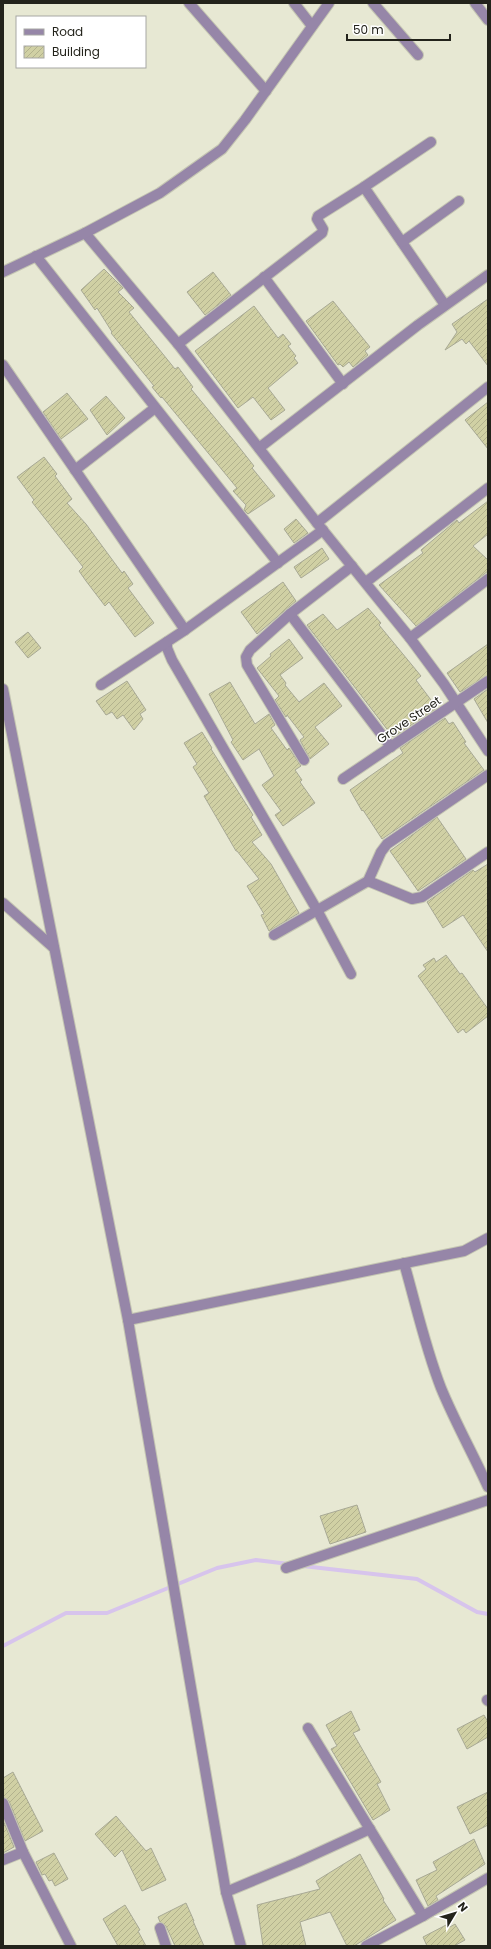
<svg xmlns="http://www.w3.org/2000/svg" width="491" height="1949" viewBox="0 0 491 1949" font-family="Poppins,sans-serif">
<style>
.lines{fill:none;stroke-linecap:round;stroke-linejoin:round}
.stream{stroke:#d7c4ec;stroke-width:4}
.building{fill:url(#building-hatch);stroke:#a8a995}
.minor-casing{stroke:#c4c5b2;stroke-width:12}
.tertiary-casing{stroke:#c4c5b2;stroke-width:12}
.minor{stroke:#9686a8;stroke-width:10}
.tertiary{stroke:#9686a8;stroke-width:10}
.labels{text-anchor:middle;stroke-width:3;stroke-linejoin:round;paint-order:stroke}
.street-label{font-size:12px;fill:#23231b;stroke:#fff}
</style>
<defs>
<pattern id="building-hatch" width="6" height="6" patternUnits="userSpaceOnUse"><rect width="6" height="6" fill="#d0d0a4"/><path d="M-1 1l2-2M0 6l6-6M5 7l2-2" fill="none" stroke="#b2b28d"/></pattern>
</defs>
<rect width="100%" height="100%" fill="#e7e8d3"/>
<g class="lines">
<g class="stream">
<polyline points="303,1566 417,1579 477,1612 488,1614"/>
<polyline points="3,1646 66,1613 107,1613 217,1568 256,1560 289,1564"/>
</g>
</g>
<g class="building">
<polygon points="104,269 123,288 118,292 134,308 129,312 175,369 178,367 193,387 191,389 235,442 254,466 252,468 275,496 248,514 244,510 246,505 233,491 237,488 162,397 161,398 152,387 154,386 111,333 112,332 97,308 95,310 81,290"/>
<polygon points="213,272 231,295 205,315 187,292"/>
<polygon points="488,299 488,366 469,341 466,344 462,339 445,350 457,332 452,324"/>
<polygon points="333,301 370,347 365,351 368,355 353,367 349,362 343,367 340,364 338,365 306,321"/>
<polygon points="254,306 278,338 283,334 291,344 288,346 296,356 294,358 298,363 268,388 285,410 271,420 253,397 238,408 195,351"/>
<polygon points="67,393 88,419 61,439 43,412"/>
<polygon points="106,396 125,418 107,435 90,410"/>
<polygon points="488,402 488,449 465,420"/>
<polygon points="44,457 57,474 55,476 72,499 67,503 86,524 122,573 124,571 133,584 128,588 154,623 135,637 109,602 105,606 86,581 79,571 83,567 32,502 34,500 17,477"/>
<polygon points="488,501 488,534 473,546 488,560 488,571 416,626 379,585 423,553 421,550 457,520 459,523"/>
<polygon points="296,519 308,533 294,543 284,529"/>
<polygon points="322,548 329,559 301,578 294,567"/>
<polygon points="283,582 296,601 257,634 241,612"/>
<polygon points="368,608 381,623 379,625 421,676 416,680 437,708 393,737 307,625 323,614 337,630"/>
<polygon points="28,632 41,648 28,658 15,642"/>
<polygon points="289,639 303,658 280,675 286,683 285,685 299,702 324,683 342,706 315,727 329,744 310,759 300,740 304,737 287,715 286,717 275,700 279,696 257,668 271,656 270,654"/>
<polygon points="488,644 488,675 460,692 447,673"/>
<polygon points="127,681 146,710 140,714 143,719 134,730 123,715 117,719 112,712 106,715 96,701"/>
<polygon points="230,682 255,724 269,714 275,725 271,728 287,750 289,748 301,766 295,770 302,780 300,782 315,803 283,826 275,815 281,811 262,785 274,776 259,749 243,760 231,742 233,740 209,694"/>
<polygon points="488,689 488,723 474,699"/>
<polygon points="445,718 449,724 453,722 466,742 464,743 484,770 382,839 363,810 362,811 350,790 403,753 400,748"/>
<polygon points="202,732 212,748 211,749 253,815 251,817 262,835 252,842 271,864 299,913 269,931 261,915 264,914 247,886 259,879 237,851 236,851 204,796 209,793 193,767 197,764 184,743"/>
<polygon points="437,817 466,859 418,891 390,851"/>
<polygon points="488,864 488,952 463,915 443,928 427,902 473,870 475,872"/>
<polygon points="446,955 460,974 462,973 488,1009 488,1016 466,1033 463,1029 458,1033 418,976 426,969 423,965 434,958 436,962"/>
<polygon points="357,1505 366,1532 330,1544 320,1516"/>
<polygon points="351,1711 360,1730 353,1733 381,1782 377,1784 390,1810 373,1820 331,1749 337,1746 326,1725"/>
<polygon points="484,1715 488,1722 488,1737 467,1749 457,1729"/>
<polygon points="13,1772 43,1831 25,1841 9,1801 3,1797 3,1778"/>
<polygon points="488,1792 488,1825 470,1834 457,1807"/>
<polygon points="116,1816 146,1851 151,1848 166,1880 142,1891 122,1850 115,1857 95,1834"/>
<polygon points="3,1820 14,1847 3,1853"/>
<polygon points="474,1839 485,1864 436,1896 438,1900 428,1906 416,1880 437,1870 433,1862"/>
<polygon points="54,1853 68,1879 55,1886 52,1880 49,1881 45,1874 42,1875 36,1862"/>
<polygon points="360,1854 384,1899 383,1900 396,1920 354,1946 347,1946 330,1912 300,1922 306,1946 263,1946 257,1905 320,1889 316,1881"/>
<polygon points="186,1903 194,1921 193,1921 204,1946 175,1946 166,1926 160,1922 158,1917"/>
<polygon points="125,1905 140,1930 138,1931 146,1946 118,1946 103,1919"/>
<polygon points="448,1924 450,1927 455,1924 465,1940 454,1946 427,1946 423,1937"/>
</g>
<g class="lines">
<g class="minor-casing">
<g id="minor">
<polyline points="189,3 266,91"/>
<polyline points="294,3 312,26"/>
<polyline points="373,3 418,55"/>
<polyline points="475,3 488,20"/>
<polyline points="364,187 445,305"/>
<polyline points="85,233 178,344 317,523 410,638 444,684 488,751"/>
<polyline points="402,242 459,201"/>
<polyline points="36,256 278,563"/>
<polyline points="3,272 85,233 160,193 222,149 245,120 329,3"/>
<polyline points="264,277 343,384"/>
<polyline points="178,344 322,233 323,229 317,219 318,216 364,187 431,142"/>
<polyline points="3,365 185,630"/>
<polyline points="259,448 418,325 488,275"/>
<polyline points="75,470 155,408"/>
<polyline points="317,523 488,387"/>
<polyline points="366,582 488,488"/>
<polyline points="290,614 391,747"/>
<polyline points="410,638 488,579"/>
<polyline points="167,642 167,648 172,660 317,910 351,974"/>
<polyline points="101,685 185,630 323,530"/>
<polyline points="304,760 247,665 246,657 250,650 290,614 352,566"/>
<polyline points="343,779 488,681"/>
<polyline points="368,881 412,899 422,897 488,852"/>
<polyline points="3,903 54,948"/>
<polyline points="274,935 368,881 381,852 387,844 488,775"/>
<path d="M404,1263c12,42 21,84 37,125 14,34 32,66 47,99"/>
<polyline points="128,1320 464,1251 488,1238"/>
<polyline points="286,1568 488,1500"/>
<polyline points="487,1700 488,1701"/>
<polyline points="308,1728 423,1916"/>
<polyline points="3,1803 23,1852"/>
<polyline points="3,1860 23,1852 71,1946"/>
<polyline points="226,1892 298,1862 370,1829"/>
<polyline points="160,1928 166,1946"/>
<polyline points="366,1946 423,1916 488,1878"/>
</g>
</g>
<g class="tertiary-casing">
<polyline id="tertiary" points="3,689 128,1320 226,1892 241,1946"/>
</g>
<use href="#minor" class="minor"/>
<use href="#tertiary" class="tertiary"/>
</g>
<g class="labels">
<g class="street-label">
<text transform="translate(409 720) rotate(-34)" y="4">Grove Street</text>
</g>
</g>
<rect width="491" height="1949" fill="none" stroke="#23231b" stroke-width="8"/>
<rect x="16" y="16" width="130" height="52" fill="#ffffff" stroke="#a7a7a4"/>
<rect x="24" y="29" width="20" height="6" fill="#9686a8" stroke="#a7a7a4"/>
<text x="52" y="36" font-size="12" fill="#23231b">Road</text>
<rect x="24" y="46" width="20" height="12" fill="url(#building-hatch)" stroke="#a7a7a4"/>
<text x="52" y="56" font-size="12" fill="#23231b">Building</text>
<g transform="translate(455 1913) rotate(52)" stroke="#ffffff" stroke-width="3" paint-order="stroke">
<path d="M0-3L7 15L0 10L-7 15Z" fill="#23231b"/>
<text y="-6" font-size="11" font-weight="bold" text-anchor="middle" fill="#23231b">N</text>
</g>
<path d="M347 34v6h103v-6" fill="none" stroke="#23231b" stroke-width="2"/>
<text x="353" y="34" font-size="12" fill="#23231b" stroke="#ffffff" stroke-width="3" paint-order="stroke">50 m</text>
</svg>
